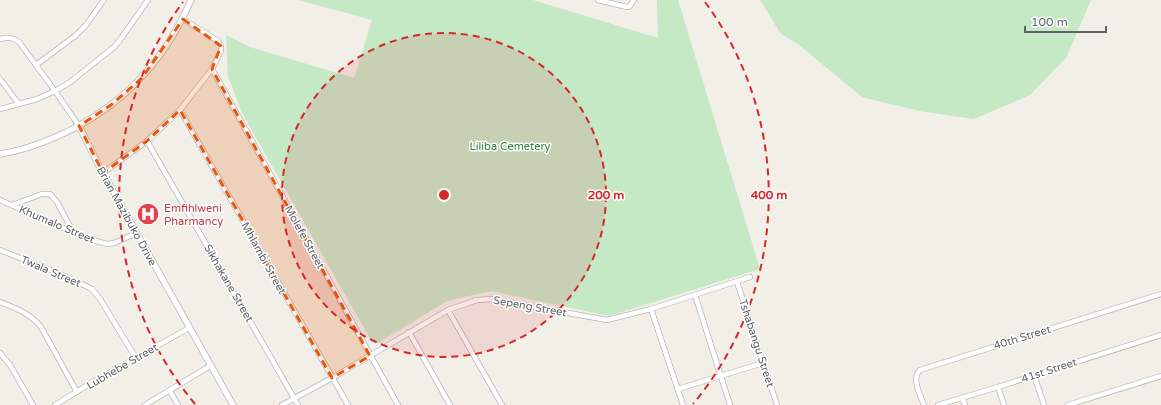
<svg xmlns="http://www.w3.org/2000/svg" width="1161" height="405" viewBox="0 0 1161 405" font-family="'Varela Round',sans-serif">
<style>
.green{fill:#c5e8c5}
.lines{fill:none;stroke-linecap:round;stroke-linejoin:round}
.minor-casing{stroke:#b5b8bc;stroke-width:6}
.tertiary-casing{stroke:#b5b8bc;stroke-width:7}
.minor{stroke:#fff;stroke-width:4.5}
.tertiary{stroke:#fff;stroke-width:5.5}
.marked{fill:#e8590c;fill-opacity:0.2;stroke:#e8590c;stroke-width:3;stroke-dasharray:8 5;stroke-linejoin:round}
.ring{fill:none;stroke:#d62828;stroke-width:2;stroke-dasharray:7 5}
.labels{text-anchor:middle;stroke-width:3;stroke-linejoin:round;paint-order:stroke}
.park-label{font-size:11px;fill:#348238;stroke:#fff}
.health-label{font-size:11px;fill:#be3a42;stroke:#fff;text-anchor:start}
.street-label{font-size:11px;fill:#5f6368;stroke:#fff}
.centre{fill:#d62828;stroke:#fff;stroke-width:2}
.ring-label{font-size:12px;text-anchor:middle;font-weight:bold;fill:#d62828;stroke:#fff;stroke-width:3;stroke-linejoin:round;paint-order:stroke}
</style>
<rect width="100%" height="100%" fill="#f1efe8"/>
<g class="green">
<polygon points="298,0 533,0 658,38 657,0 678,0 760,269 609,316 491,291 447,301 378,343 372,342 242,113 228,77 226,35 250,47 354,78 372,20"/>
<polygon points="760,0 1091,0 1066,58 1030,95 974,119 919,111 862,97 798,44 781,34"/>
</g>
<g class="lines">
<g class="minor-casing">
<g id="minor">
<polyline points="598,0 627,7 629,7 634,0"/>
<path d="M0,39c8,-2 13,-2 19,3l36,49 24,35"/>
<polyline points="36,65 75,36 86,25 104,0"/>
<polyline points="212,69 398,405"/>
<polyline points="0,79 19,104"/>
<polyline points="0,109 37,99 55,91 69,83 114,47 120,40 148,0"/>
<polyline points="180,110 348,405"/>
<polyline points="147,141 298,405"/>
<polyline points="103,173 147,141 180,110 212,69 221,51 221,46 218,41 183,19"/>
<polyline points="0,200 86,238 103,243 108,244 114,243 137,233"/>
<polyline points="12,205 42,194 50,194 57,202 73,232"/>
<polyline points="0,250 58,273 92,289 100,299 136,358"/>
<polyline points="737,282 777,405"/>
<polyline points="695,295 730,405"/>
<path d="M0,302c16,6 31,12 41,25l36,65"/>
<polyline points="651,309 683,405"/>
<polyline points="448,310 502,405"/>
<polyline points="409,332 450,405"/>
<polyline points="0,353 10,365 33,405"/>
<polyline points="1034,375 1044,405"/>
<polyline points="998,387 1004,405"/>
<polyline points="678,389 763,363"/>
<polyline points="170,391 178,405"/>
<polyline points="962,398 965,405"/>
<polyline points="55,405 91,383 189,328"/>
<polyline points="145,405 210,366"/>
<polyline points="282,405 332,378 448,310 477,300 491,299 607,320 651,309 750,277"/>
<path d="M924,405c-4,-11 -13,-26 -4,-35l241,-76"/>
<polyline points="938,405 998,387 1161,335"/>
<polyline points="1068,405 1161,376"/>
</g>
</g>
<g class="tertiary-casing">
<g id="tertiary">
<polyline points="79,126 98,164 233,405"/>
<path d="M0,154c20,-3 40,-10 58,-18 63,-28 106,-73 133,-136"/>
</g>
</g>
<use href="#minor" class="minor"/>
<use href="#tertiary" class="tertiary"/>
</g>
<path class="marked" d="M183,19l38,27 -9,23 158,287 -38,22 -152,-268 -33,31 -44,32 -24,-47 32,-21 31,-27z"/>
<circle cx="444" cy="195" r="162" fill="#d62828" fill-opacity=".12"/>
<g class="ring">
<circle cx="444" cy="195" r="162"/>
<path d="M195 404A325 325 0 0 1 183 2M705 2A325 325 0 0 1 693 404"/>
</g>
<defs>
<g id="hospital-disc" transform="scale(1.15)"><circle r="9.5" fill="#e0444e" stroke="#fff"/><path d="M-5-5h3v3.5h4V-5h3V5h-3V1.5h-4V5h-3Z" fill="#fff"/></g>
</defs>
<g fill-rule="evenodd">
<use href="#hospital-disc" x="148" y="214"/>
</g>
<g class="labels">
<g class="park-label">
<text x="510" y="150">Liliba Cemetery</text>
</g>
<g class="health-label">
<text x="164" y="212">Emfihlweni<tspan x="164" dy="13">Pharmancy</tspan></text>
</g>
<g class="street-label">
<text transform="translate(127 216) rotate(61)" y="4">Brian Mazibuko Drive</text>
<text transform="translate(57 224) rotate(23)" y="4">Khumalo Street</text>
<text transform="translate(305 237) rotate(61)" y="4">Molefe Street</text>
<text transform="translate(264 258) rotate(61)" y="4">Mhlambi Street</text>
<text transform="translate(51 271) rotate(23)" y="4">Twala Street</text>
<text transform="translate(229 283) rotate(60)" y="4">Sikhakane Street</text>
<text transform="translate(530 306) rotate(10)" y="4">Sepeng Street</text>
<text transform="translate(1022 337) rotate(-17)" y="4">40th Street</text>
<text transform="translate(757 343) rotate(72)" y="4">Tshabangu Street</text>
<text transform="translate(122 366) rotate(-30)" y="4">Lubhebe Street</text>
<text transform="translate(1049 370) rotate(-18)" y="4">41st Street</text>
</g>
</g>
<circle cx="444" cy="195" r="6" class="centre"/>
<g class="ring-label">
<text x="606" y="199">200 m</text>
<text x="769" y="199">400 m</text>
</g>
<path d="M1025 26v6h81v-6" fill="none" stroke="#5f6368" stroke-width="2"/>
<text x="1031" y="26" font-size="12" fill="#5f6368" stroke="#ffffff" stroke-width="3" paint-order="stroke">100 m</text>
</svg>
